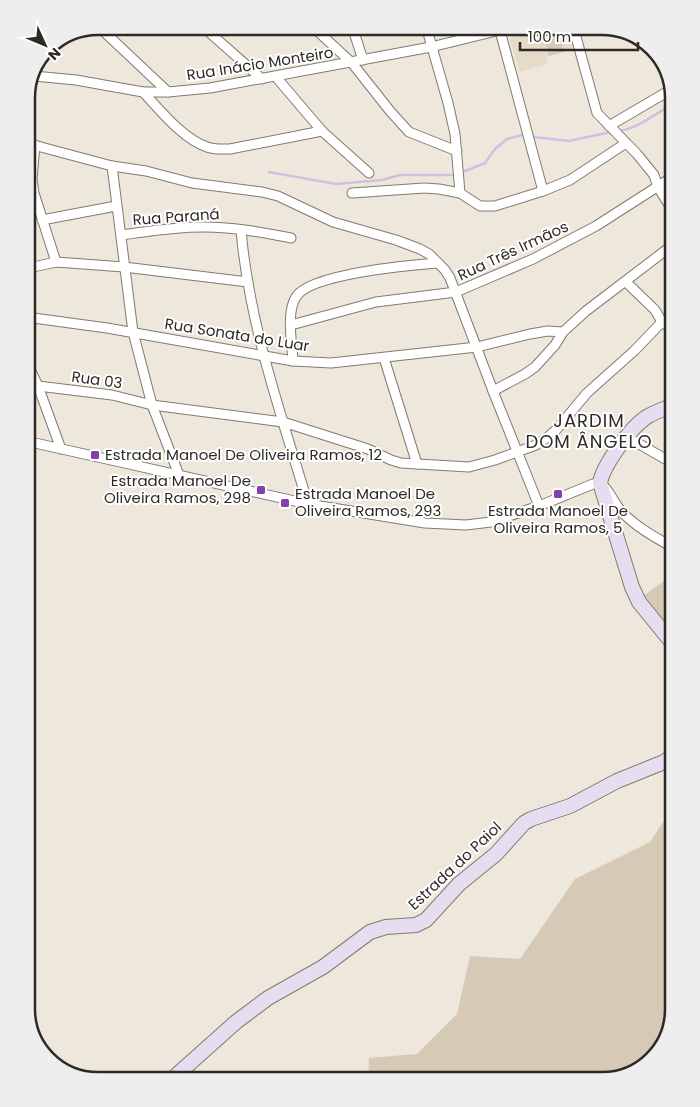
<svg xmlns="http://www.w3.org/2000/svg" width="700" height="1107" viewBox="0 0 700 1107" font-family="Poppins,sans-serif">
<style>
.built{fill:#e6dac9}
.green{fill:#d6c9b5}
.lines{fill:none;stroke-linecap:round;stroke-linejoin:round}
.stream{stroke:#d1c0e1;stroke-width:2.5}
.street-casing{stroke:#817a70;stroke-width:11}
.secondary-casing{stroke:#817a70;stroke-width:16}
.street{stroke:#fff;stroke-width:9}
.secondary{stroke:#e7ddf0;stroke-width:14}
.poi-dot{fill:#853fb2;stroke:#fff;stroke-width:2}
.labels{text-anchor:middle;stroke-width:4;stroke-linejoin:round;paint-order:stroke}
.street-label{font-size:15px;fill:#2d2a26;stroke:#fff}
.poi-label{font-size:15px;fill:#2d2a26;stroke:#fff;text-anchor:start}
.quarter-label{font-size:18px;letter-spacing:1px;fill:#2d2a26;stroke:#fff}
.rim{fill:none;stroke:#2d2a26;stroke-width:2.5}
</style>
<rect width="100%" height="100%" fill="#eee7db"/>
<polygon class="built" points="545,26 568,26 574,49 546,57 548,64 520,72 510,40 512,36"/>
<g class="green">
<polygon points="545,26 556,26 564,52 549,56 542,27"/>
<polygon points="674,574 674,637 643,596"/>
<polygon points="674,805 674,1009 664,1045 634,1073 602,1081 368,1081 369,1058 417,1054 457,1014 470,956 520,959 575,879 650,842"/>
</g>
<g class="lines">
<g class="stream">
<path d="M619,131c21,-3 36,-18 55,-27"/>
<polyline points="534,137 569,141 611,132"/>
<polyline points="269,172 336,184 382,180 400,175 455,175"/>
<polyline points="463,172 485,163 495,149 507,139 522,135"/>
</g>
<g class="street-casing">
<g id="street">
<polyline points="98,26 168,92"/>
<polyline points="202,26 262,79"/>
<polyline points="312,26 352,63 390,111 409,132 457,151"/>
<polyline points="352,26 363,60"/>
<polyline points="426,26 448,103 455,134 460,193"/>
<polyline points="573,26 597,113 637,154 654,175 658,187 674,213"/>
<polyline points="499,27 543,191"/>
<polyline points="34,76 76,80 143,92 168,92 210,88 431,47 517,26"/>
<polyline points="276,77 322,131 369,173"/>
<path d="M143,92c17,18 40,47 64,55 8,3 15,2 23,2l92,-18"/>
<polyline points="609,126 672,89"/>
<polyline points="26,143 112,166 146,171 192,183 262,192 278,196 333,222 396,240 420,249 429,254 445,270 450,278 493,391 539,506"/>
<polyline points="35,145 32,179 34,193 56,262"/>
<polyline points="112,166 133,332 152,405 179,475"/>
<polyline points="352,193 424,188 439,189 460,193 480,206 495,206 543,191 570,180 626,143"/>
<polyline points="42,220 116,206"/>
<path d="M241,230c8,94 40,184 67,274"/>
<path d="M121,235c35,-5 69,-10 105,-7 21,1 43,6 65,10"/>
<polyline points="33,267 56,262 124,267 248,282"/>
<polyline points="626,282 655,310 662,322 674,330"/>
<polyline points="26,317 107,328 293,361 331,363 477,347 530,334 548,331 563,332"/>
<polyline points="291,325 376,302 456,292 533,259 596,226 674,176"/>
<polyline points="384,358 417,464"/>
<polyline points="26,361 38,386 61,449"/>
<path d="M293,361c-1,-18 -7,-49 3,-64 13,-23 114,-32 142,-34"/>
<polyline points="38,386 112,395 152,405 283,422 368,449 391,460 401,463 469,467 495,460 536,445 548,437 556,430 587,393 634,351 662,322"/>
<polyline points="493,391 525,374 535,367 555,345 563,332 586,311 674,244"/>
<polyline points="627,437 674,464"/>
<path d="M26,441l282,63 117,19 41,2 25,-3 48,-16 54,-22 7,-1c11,8 13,20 22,29 14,15 34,26 52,36"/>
</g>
</g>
<g class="secondary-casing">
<g id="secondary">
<path d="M674,645l-35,-43 -7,-15 -32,-104c3,-18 30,-54 45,-65 9,-6 19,-9 29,-13"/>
<polyline points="170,1081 236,1022 268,998 323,967 370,932 386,927 416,925 426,920 459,884 496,854 524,823 531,819 570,806 617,781 664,762 674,755"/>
</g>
</g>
<use href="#street" class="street"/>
<use href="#secondary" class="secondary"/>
</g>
<g class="poi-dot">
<rect x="90" y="450" width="10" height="10" rx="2.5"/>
<rect x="256" y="485" width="10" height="10" rx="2.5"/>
<rect x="553" y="489" width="10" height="10" rx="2.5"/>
<rect x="280" y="498" width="10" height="10" rx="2.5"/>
</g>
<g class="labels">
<g class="street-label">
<text transform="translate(260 64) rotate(-9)" y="5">Rua Inácio Monteiro</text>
<text transform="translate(176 217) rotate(-4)" y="5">Rua Paraná</text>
<text transform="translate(513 251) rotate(-25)" y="5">Rua Três Irmãos</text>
<text transform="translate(237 335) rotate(9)" y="5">Rua Sonata do Luar</text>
<text transform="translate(97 380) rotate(8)" y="5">Rua 03</text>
<text transform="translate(455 866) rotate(-43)" y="5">Estrada do Paiol</text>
</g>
<g class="poi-label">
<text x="105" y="460">Estrada Manoel De Oliveira Ramos, 12</text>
<text x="251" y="486" text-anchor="end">Estrada Manoel De<tspan x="251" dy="17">Oliveira Ramos, 298</tspan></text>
<text x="295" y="499">Estrada Manoel De<tspan x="295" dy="17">Oliveira Ramos, 293</tspan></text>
<text x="558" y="516" text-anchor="middle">Estrada Manoel De<tspan x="558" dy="17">Oliveira Ramos, 5</tspan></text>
</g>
<g class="quarter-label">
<text x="589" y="427">JARDIM<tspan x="589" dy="21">DOM ÂNGELO</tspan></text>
</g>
</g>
<path d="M0 0H700V1107H0ZM98 35H602A63 63 0 0 1 665 98V1009A63 63 0 0 1 602 1072H98A63 63 0 0 1 35 1009V98A63 63 0 0 1 98 35Z" fill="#eee" fill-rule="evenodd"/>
<path class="rim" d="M98 35H602A63 63 0 0 1 665 98V1009A63 63 0 0 1 602 1072H98A63 63 0 0 1 35 1009V98A63 63 0 0 1 98 35Z"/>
<g transform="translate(45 45) rotate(134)" stroke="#ffffff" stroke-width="4" paint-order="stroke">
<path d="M0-4L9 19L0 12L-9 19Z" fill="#2d2a26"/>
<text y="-8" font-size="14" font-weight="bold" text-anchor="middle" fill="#2d2a26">N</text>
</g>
<path d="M520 42v8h118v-8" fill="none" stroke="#2d2a26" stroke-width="2.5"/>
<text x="528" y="42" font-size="15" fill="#2d2a26" stroke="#ffffff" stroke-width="4" paint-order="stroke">100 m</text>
</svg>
